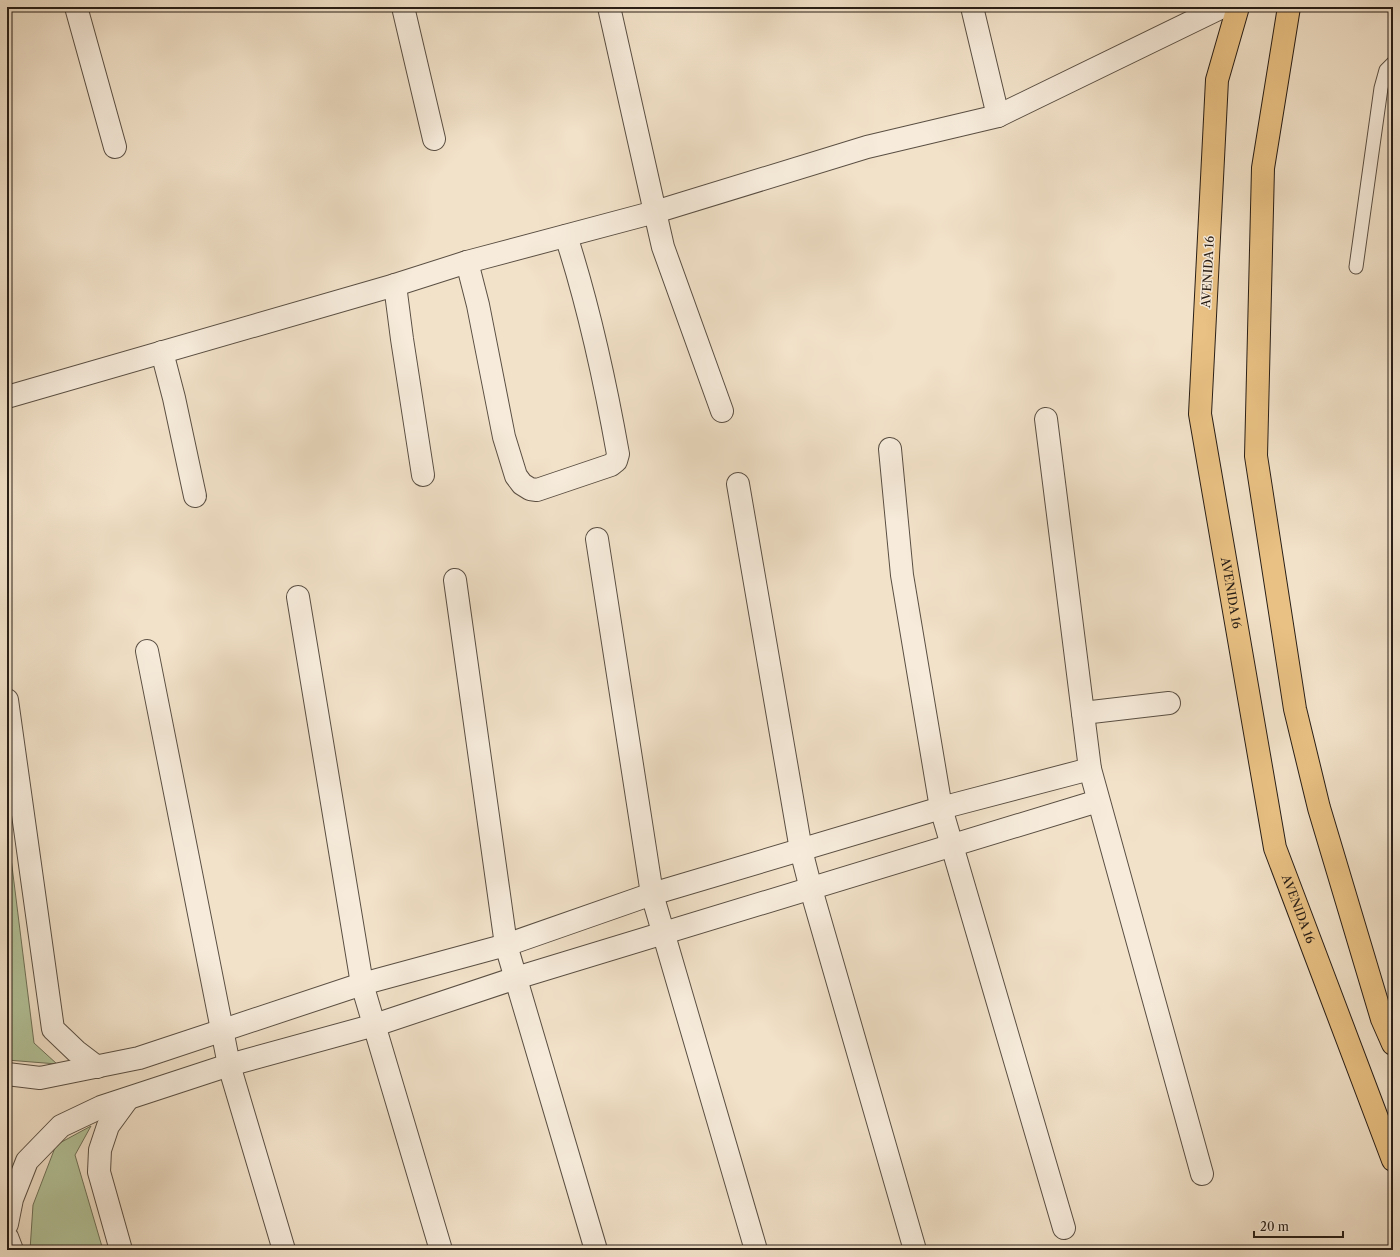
<svg xmlns="http://www.w3.org/2000/svg" width="1400" height="1257" viewBox="0 0 1400 1257" font-family="'Libre Caslon Text',serif">
<style>
.green{fill:#b4c49b;stroke:#6e7158}
.lines{fill:none;stroke-linecap:round;stroke-linejoin:round}
.lane-casing{stroke:#5a4f43;stroke-width:15}
.street-casing{stroke:#5a4f43;stroke-width:24}
.highway-casing{stroke:#281e16;stroke-width:24}
.lane{stroke:#f7ecdc;stroke-width:13}
.street{stroke:#f7ecdc;stroke-width:22}
.highway{stroke:#e9c184;stroke-width:22}
.labels{text-anchor:middle;stroke-width:3;stroke-linejoin:round;paint-order:stroke}
.street-label{font-size:12px;fill:#281e16;stroke:#f7ecdc}
</style>
<rect width="100%" height="100%" fill="#f2e2c9"/>
<filter id="stains"><feTurbulence type="fractalNoise" baseFrequency=".005" numOctaves="4"/><feColorMatrix values="0 0 0 0 .2 0 0 0 0 .09 0 0 0 0 .02 0 0 0 .5 -.17"/></filter>
<radialGradient id="worn" r=".72"><stop offset=".6" stop-color="#630" stop-opacity="0"/><stop offset="1" stop-color="#630" stop-opacity=".3"/></radialGradient>
<g class="green">
<polygon points="7,826 34,1043 57,1064 7,1060"/>
<polygon points="91,1126 75,1155 103,1250 30,1250 33,1205 56,1145"/>
</g>
<g class="lines">
<g class="lane-casing">
<polyline id="lane" points="1356,267 1381,88 1386,70 1393,63"/>
</g>
<g class="street-casing">
<g id="street">
<polyline points="76,7 115,147"/>
<polyline points="403,7 434,139"/>
<polyline points="609,7 655,212 663,247 722,411"/>
<polyline points="972,7 998,116"/>
<path d="M467,262l11,43 26,132 12,39 6,8 8,5 7,1 74,-25 5,-4 2,-7c-13,-73 -29,-147 -52,-218"/>
<polyline points="395,285 402,339 423,475"/>
<polyline points="162,352 174,398 195,496"/>
<polyline points="7,397 395,285 467,262 655,212 867,147 998,116 1222,7"/>
<polyline points="1046,419 1090,769 1202,1174"/>
<polyline points="890,449 902,575 941,808 1064,1228"/>
<polyline points="738,484 801,850 811,889 915,1250"/>
<polyline points="597,539 652,894 756,1250"/>
<polyline points="455,580 506,945 596,1250"/>
<polyline points="298,597 362,984 441,1250"/>
<polyline points="147,651 229,1065 284,1250"/>
<polyline points="7,700 53,1029 76,1051 97,1067"/>
<polyline points="1083,713 1169,703"/>
<polyline points="7,1074 40,1078 139,1058 362,984 506,945 652,894 941,808 1090,769"/>
<polyline points="7,1224 12,1199 27,1161 61,1126 101,1107 229,1065 375,1025 516,978 1098,801"/>
<polyline points="7,1237 12,1250"/>
<polyline points="121,1250 99,1172 100,1150 108,1126 127,1100"/>
</g>
</g>
<g class="highway-casing">
<g id="highway">
<path id="s1" d="M1238,7l-21,73 -17,334 75,434 118,312"/>
<polyline points="1289,7 1263,168 1256,456 1295,709 1319,808 1382,1019 1393,1044"/>
</g>
</g>
<use href="#lane" class="lane"/>
<use href="#street" class="street"/>
<use href="#highway" class="highway"/>
</g>
<g class="labels">
<g class="street-label">
<text transform="translate(1208 272) rotate(-87)" y="4">AVENIDA 16</text>
<text dy="4" stroke="none"><textPath href="#s1" startOffset="592">AVENIDA 16</textPath></text>
<text dy="4" stroke="none"><textPath href="#s1" startOffset="916">AVENIDA 16</textPath></text>
</g>
</g>
<rect width="1400" height="1257" fill="none" stroke="#f2e2c9" stroke-width="24"/>
<rect x="8" y="8" width="1384" height="1241" fill="none" stroke="#281e16" stroke-width="2"/>
<rect x="12" y="12" width="1376" height="1233" fill="none" stroke="#281e16"/>
<path d="M1254 1231v6h89v-6" fill="none" stroke="#281e16" stroke-width="2"/>
<text x="1260" y="1231" font-size="12" fill="#281e16" stroke="#f7ecdc" stroke-width="3" paint-order="stroke">20 m</text>
<rect width="100%" height="100%" filter="url(#stains)"/>
<rect width="100%" height="100%" fill="url(#worn)"/>
</svg>
